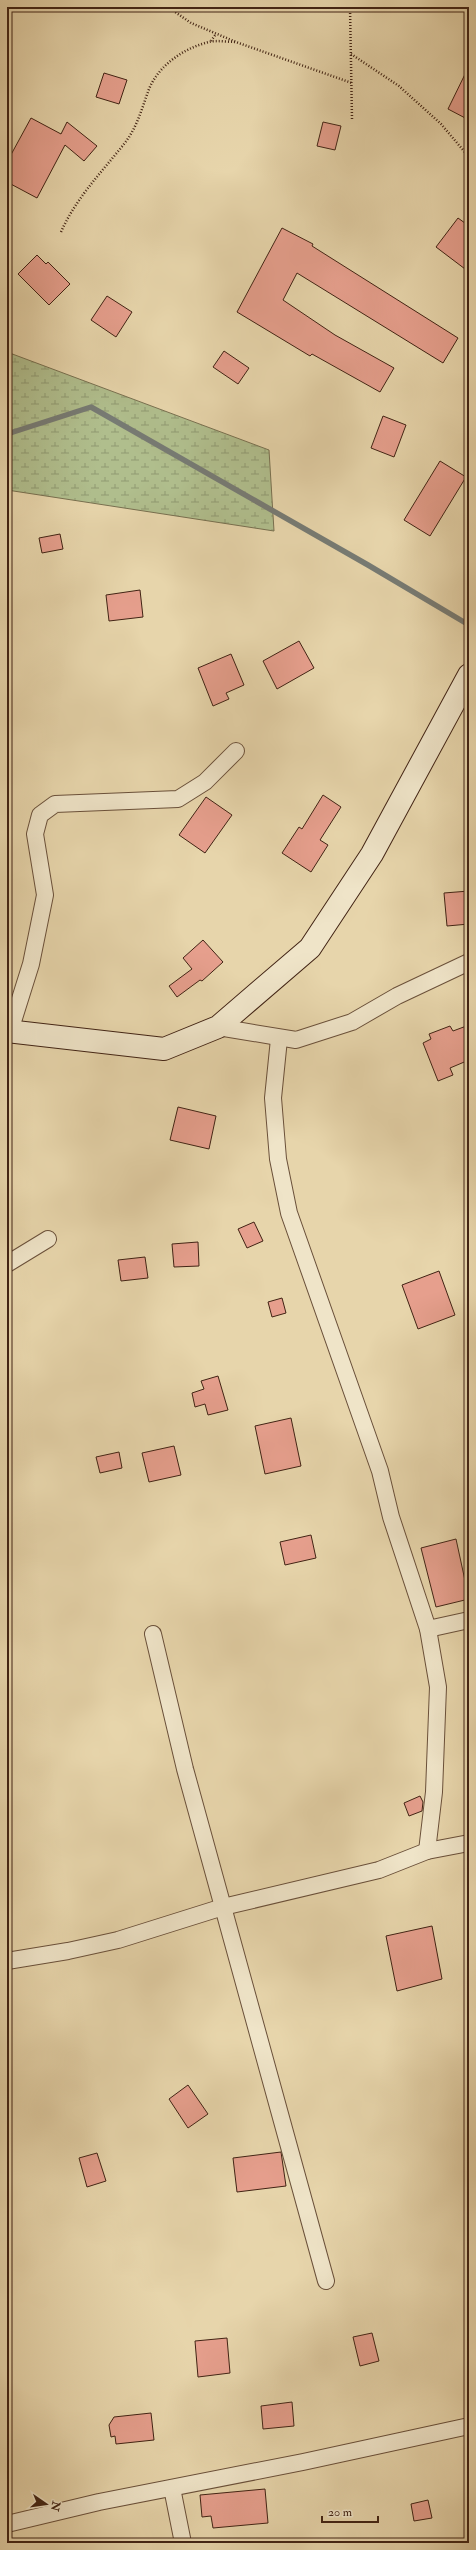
<svg xmlns="http://www.w3.org/2000/svg" width="476" height="2550" viewBox="0 0 476 2550" font-family="'IM FELL Double Pica',serif">
<style>
.wetland{fill:url(#wetland-marsh);stroke:#787050}
.lines{fill:none;stroke-linecap:round;stroke-linejoin:round}
.stream{stroke:#777b74;stroke-width:5.5}
.building{fill:#e69f8d;stroke:#412314}
.minor-casing{stroke:#6a503a;stroke-width:18}
.secondary-casing{stroke:#412314;stroke-width:24}
.path{stroke:#412314;stroke-width:2.5;stroke-dasharray:1 2;stroke-linecap:butt}
.minor{stroke:#efe4c8;stroke-width:16}
.secondary{stroke:#efe4c8;stroke-width:22}
</style>
<defs>
<pattern id="wetland-marsh" width="20" height="14" patternUnits="userSpaceOnUse"><rect width="20" height="14" fill="#b0be8d"/><path d="M1 5h8M5 5V1M11 12h8M15 12V8" fill="none" stroke="#919a72"/></pattern>
</defs>
<rect width="100%" height="100%" fill="#e7d5ab"/>
<filter id="stains"><feTurbulence type="fractalNoise" baseFrequency=".005" numOctaves="4"/><feColorMatrix values="0 0 0 0 .2 0 0 0 0 .09 0 0 0 0 .02 0 0 0 .5 -.17"/></filter>
<radialGradient id="worn" r=".72"><stop offset=".6" stop-color="#630" stop-opacity="0"/><stop offset="1" stop-color="#630" stop-opacity=".3"/></radialGradient>
<polygon class="wetland" points="7,352 269,450 274,531 7,490"/>
<g class="lines">
<polyline class="stream" points="7,434 91,407 368,565 469,625"/>
</g>
<g class="building">
<polygon points="469,66 469,120 448,109"/>
<polygon points="104,73 127,80 119,104 96,97"/>
<polygon points="31,118 61,134 67,122 97,146 84,161 65,145 37,198 7,182 7,162"/>
<polygon points="323,122 341,126 335,150 317,146"/>
<polygon points="458,218 469,226 469,272 436,247"/>
<polygon points="282,228 313,244 312,246 458,338 443,363 297,273 283,300 335,335 394,368 380,392 312,354 310,356 237,312"/>
<polygon points="37,255 46,264 48,262 70,284 49,305 18,274"/>
<polygon points="107,296 132,312 116,337 91,320"/>
<polygon points="224,351 249,368 238,384 213,367"/>
<polygon points="383,416 406,425 394,457 371,448"/>
<polygon points="440,461 466,477 430,536 404,520"/>
<polygon points="60,534 63,549 42,553 39,538"/>
<polygon points="140,590 143,617 109,621 106,595"/>
<polygon points="299,641 314,668 277,689 263,661"/>
<polygon points="231,654 244,685 226,693 229,699 213,706 198,668"/>
<polygon points="323,795 341,807 320,840 328,845 311,872 282,853 299,827 302,829"/>
<polygon points="206,797 232,815 205,853 179,835"/>
<polygon points="469,891 469,924 447,926 444,893"/>
<polygon points="203,940 223,962 202,981 200,980 177,997 169,986 192,969 183,958"/>
<polygon points="469,1025 469,1060 450,1068 453,1075 438,1081 423,1043 431,1039 429,1034 450,1026 453,1031"/>
<polygon points="178,1107 216,1116 209,1149 170,1140"/>
<polygon points="254,1222 263,1241 247,1248 238,1229"/>
<polygon points="198,1242 199,1266 174,1267 172,1244"/>
<polygon points="145,1257 148,1278 121,1281 118,1260"/>
<polygon points="439,1271 455,1315 418,1329 402,1285"/>
<polygon points="282,1298 286,1313 272,1317 268,1302"/>
<polygon points="218,1376 228,1410 208,1415 205,1404 195,1407 192,1393 204,1389 201,1381"/>
<polygon points="291,1418 301,1466 265,1474 255,1426"/>
<polygon points="174,1446 181,1475 149,1482 142,1453"/>
<polygon points="119,1452 122,1468 100,1473 96,1457"/>
<polygon points="311,1535 316,1558 285,1565 280,1542"/>
<polygon points="456,1539 469,1599 436,1607 421,1548"/>
<polygon points="420,1796 423,1802 422,1811 409,1816 404,1803"/>
<polygon points="432,1926 442,1979 397,1991 386,1936"/>
<polygon points="188,2085 208,2114 188,2128 169,2099"/>
<polygon points="281,2152 286,2186 237,2192 233,2158"/>
<polygon points="97,2153 106,2181 87,2187 79,2158"/>
<polygon points="372,2333 379,2361 360,2366 353,2337"/>
<polygon points="227,2338 230,2373 198,2377 195,2341"/>
<polygon points="292,2402 294,2426 263,2429 261,2406"/>
<polygon points="151,2413 154,2440 116,2444 115,2436 111,2437 109,2425 114,2417"/>
<polygon points="265,2489 268,2523 213,2528 211,2516 202,2517 200,2495"/>
<polygon points="428,2500 432,2518 414,2521 411,2504"/>
</g>
<g class="lines">
<g class="minor-casing">
<g id="minor">
<polyline points="218,1027 296,1040 352,1022 397,996 469,962"/>
<polyline points="10,1031 31,964 45,895 35,834 40,815 55,804 178,799 205,782 236,751"/>
<polyline points="279,1039 273,1098 278,1159 289,1213 380,1471 391,1517 428,1629 438,1687 434,1792 427,1851"/>
<polyline points="7,1264 48,1239"/>
<polyline points="428,1629 469,1620"/>
<polyline points="153,1634 185,1769 326,2281"/>
<polyline points="7,1961 68,1951 118,1940 223,1907 379,1870 427,1851 469,1843"/>
<polyline points="172,2488 183,2543"/>
<polyline points="7,2524 99,2502 303,2462 469,2426"/>
</g>
</g>
<g class="secondary-casing">
<polyline id="secondary" points="7,1031 164,1049 218,1027 310,948 372,854 469,675"/>
</g>
<g class="path">
<polyline points="168,7 191,23 236,42 352,83"/>
<polyline points="350,7 352,119"/>
<polyline points="211,41 216,34"/>
<polyline points="351,54 399,86 441,124 469,157"/>
<path d="M61,232c15,-34 40,-59 63,-88 13,-16 18,-36 25,-55 10,-24 35,-41 60,-47 8,-2 19,0 27,0"/>
</g>
<use href="#minor" class="minor"/>
<use href="#secondary" class="secondary"/>
</g>
<rect width="476" height="2550" fill="none" stroke="#e7d5ab" stroke-width="24"/>
<rect x="8" y="8" width="460" height="2534" fill="none" stroke="#412314" stroke-width="2"/>
<rect x="12" y="12" width="452" height="2526" fill="none" stroke="#412314"/>
<g transform="translate(46 2504) rotate(103)" stroke="#efe4c8" stroke-width="3" paint-order="stroke">
<path d="M0-3L7 15L0 10L-7 15Z" fill="#412314"/>
<text y="-6" font-size="11" font-weight="bold" text-anchor="middle" fill="#412314">N</text>
</g>
<path d="M322 2516v6h56v-6" fill="none" stroke="#412314" stroke-width="2"/>
<text x="328" y="2516" font-size="12" fill="#412314" stroke="#efe4c8" stroke-width="3" paint-order="stroke">20 m</text>
<rect width="100%" height="100%" filter="url(#stains)"/>
<rect width="100%" height="100%" fill="url(#worn)"/>
</svg>
